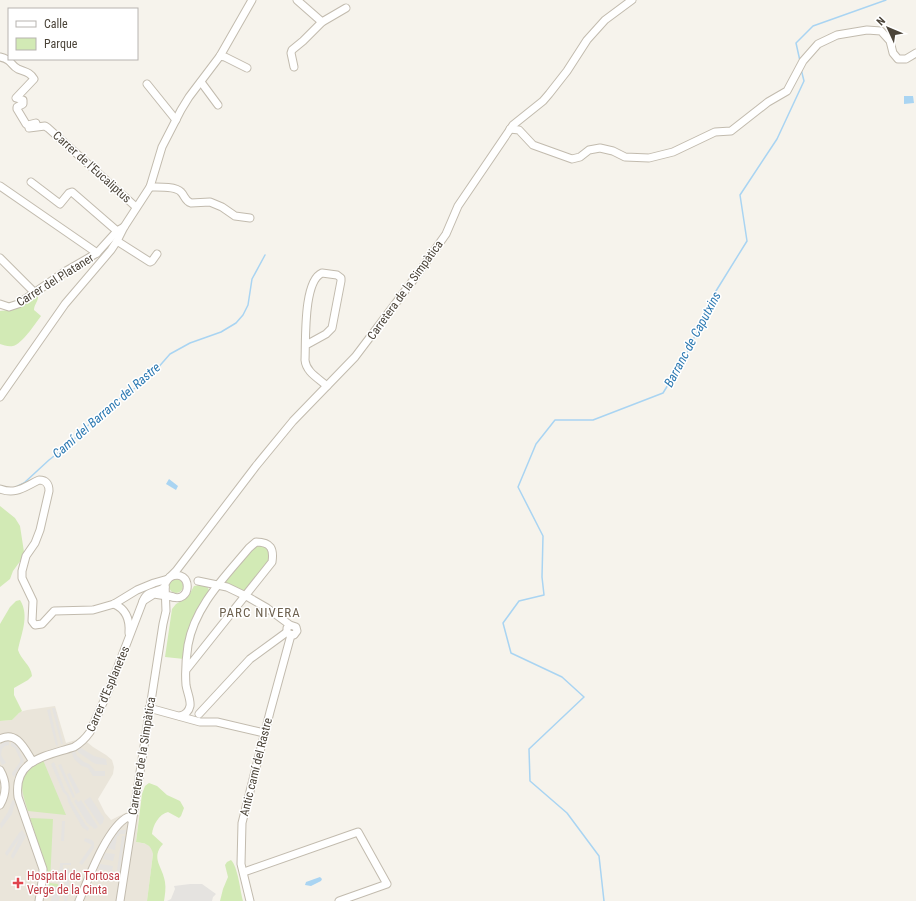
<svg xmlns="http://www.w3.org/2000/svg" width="916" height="901" viewBox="0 0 916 901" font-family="'Roboto Condensed',sans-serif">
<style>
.residential{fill:#eae5da}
.green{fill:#d2eab5}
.parking{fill:#e5e3e0}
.water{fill:#a9d4f2}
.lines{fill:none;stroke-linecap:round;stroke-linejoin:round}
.stream{stroke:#a9d4f2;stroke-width:1.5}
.minor-casing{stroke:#c2bbae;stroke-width:9}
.minor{stroke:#fff;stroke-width:7}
.health-dot{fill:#e0444e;stroke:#fff;stroke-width:1.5}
.labels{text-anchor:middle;stroke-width:3;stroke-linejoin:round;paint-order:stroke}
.street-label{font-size:12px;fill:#4b4439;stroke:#fff}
.health-label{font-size:12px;fill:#be3a42;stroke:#fff;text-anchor:start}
.water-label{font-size:13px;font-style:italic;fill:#2e7ab2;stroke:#fff}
.neighbourhood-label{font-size:13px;letter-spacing:1px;fill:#6e6250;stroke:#fff}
</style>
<rect width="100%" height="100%" fill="#f6f3ec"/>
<polygon class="residential" points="55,706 66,743 82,738 93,747 106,755 112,760 114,767 113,774 98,799 105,813 111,820 125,813 129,813 139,815 136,842 147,844 152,848 153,854 147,901 0,901 0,721 12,720 20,712 27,710"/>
<g class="green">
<path d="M36,295h2c1,6 -4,9 -4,15l7,6c-6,8 -19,28 -28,30 -5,1 -9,-1 -13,-2v-33c14,0 24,-10 36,-16z"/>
<polygon points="0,506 15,518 20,526 24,552 21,560 13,571 10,579 0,587"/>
<polygon points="257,545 265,546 269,550 270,559 244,591 226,583 225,581 252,549"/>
<circle cx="176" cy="586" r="7"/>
<path d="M200,585c5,0 8,0 9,6l-25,68 -19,-2 7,-48 4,-5 12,-7 6,-11z"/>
<path d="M20,600c10,16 1,34 -2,50 3,10 13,15 14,26l-4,4 -14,8v7l8,16 -3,2 -7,7 -12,1v-97l10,-17 6,-6z"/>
<path d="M43,760l23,55 -38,-4c-8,-25 -12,-35 15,-51z"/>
<path d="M149,783l8,3 10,9 13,6 4,7 -3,8 -2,2 -11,-6c-9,2 -15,13 -16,22l11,10c-13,14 0,23 2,38 1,6 0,13 -1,19h-17l6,-47c-2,-10 -8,-11 -17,-12l6,-48 3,-8z"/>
<polygon points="30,818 53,819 50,883 58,884 58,887 50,886 47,884 47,870"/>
<path d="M231,860c7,7 9,30 12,41h-23l3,-12 5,-12 -3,-12 2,-3z"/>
</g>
<g class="parking">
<polygon points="52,708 55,708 63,744 61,744"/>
<polygon points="50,709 58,745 56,746 47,710"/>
<polygon points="9,741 9,745 5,746 2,749 1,755 6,763 2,765 0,761 0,745 4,742"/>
<polygon points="11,742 17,745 24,761 16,773 15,777 12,775 12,773 20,762 20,759 15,748 11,746"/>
<polygon points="81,748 94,756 106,759 107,765 96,764 92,762 78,752 77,749"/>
<polygon points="71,751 75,751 77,756 84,762 89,764 95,771 105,771 105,776 93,776 88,768 82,766 74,759"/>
<polygon points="54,762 65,790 69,795 71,801 85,824 89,828 88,831 82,827 68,802 67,796 63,792 51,764"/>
<polygon points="61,764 75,797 73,798 58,765"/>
<polygon points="70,773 80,792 76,794 67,774"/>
<polygon points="90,797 104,818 103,823 100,825 84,801"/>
<polygon points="76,799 78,802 81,800 98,827 95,829 87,823 74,801"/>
<polygon points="14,800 15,803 12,814 1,829 0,824 8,812 12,801"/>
<polygon points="62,821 65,821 64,841 61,841"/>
<polygon points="22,830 26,836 13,859 11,856 19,839 7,856 5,853 19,833"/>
<polygon points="119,830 126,830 125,834 119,834 119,836 117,836 115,850 107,848"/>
<polygon points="122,836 125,836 120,870 117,870"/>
<polygon points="85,838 92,840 94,842 94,848 82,865 79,863 92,845 84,841"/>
<polygon points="105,853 115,854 113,861 103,859"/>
<polygon points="60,863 71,863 71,865 63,865 62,891 60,890 59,901 51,901 53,887 59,888"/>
<polygon points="100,864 113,866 112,871 98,869"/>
<polygon points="69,868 69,892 67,901 64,901 65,892 65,870"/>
<polygon points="190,884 202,884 216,894 213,897 212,901 167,901 171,899 175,889 174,886"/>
</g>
<g class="water">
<polygon points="904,96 913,96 914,103 904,104"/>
<polygon points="169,479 178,486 176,490 166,484"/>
<polygon points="320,877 322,879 321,881 311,886 305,885 306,882"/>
</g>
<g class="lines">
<g class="stream">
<polyline points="800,61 796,43 813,26 886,0"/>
<polyline points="16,487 24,483 49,460 68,445 106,408 141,384 156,370 170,354 190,343 221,332 236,323 243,315 248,305 252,279 265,255"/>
<polyline points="604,901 599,856 567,813 530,781 529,749 584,697 562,677 511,653 503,623 519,601 544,595 542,577 543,536 518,487 536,444 555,420 593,420 663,393 684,359 716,291 747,241 740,195 777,139 804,81 801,69"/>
</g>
<g class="minor-casing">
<g id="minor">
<polyline points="297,0 322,22"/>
<polyline points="220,56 225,57 247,68"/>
<path d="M0,57c13,3 10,8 18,12 7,3 12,3 16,10l-18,19 7,2v4l-6,3v2l9,15 2,1 8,-2"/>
<polyline points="294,67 291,53 292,50 303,41 322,22 346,8"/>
<polyline points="201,82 218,105"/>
<polyline points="147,84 176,120"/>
<polyline points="29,128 45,126 48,128 136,207"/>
<polyline points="510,129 519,130 533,145 572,159 580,157 589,150 600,148 613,151 625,157 649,158 673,152 715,132 731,131 768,102 787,91 803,61 818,44 837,35 867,30 881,31 890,41 893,53 898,59 906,59 916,53"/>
<polyline points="31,182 60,204 69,193 72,192 117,231"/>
<polyline points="0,186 97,253"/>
<path d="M150,187c7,0 26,-1 31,5 4,4 4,9 10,11l19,-1 12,5 13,9 15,2"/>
<polyline points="117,241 150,262 152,261 157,254"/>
<polyline points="0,258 34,292"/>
<polyline points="0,304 9,307 18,304 66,271 97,253 117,231 124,227"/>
<path d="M306,345l20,-11 6,-6 9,-47v-3l-4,-3 -15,-2c-19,8 -16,68 -17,87 1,12 13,18 22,26"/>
<polyline points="0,397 65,304 111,250 117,241 124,227 150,187 162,147 181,110 189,97 220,56 252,0"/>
<path d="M0,489c16,6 24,-2 39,-9 7,0 10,4 10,11l-9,39 -5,13 -9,13 -4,15v7l11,23 -1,20 3,4 7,-1 12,-13 39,-1 21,-6 23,-14 17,-7 14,-4"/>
<polyline points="198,581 227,587 248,597 267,608 290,625 296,627 297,631 294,635 289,634 287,632 287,628 290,625"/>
<path d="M165,587c-9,7 -17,2 -22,14l11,-7 19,3"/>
<path d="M170,596c23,10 23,-29 0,-19"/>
<path d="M114,604c12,5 16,16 15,29"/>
<polyline points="149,708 200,722 217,722 264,733"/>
<polyline points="199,714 250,659 287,632"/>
<path d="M180,716c5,-1 9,-5 10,-10 1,-6 -3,-14 -4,-21 -1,-13 0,-27 2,-40 7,-39 36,-67 61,-97l7,-6c15,0 18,7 16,20l-86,108"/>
<path d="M0,739c17,-9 25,11 33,23"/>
<path d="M0,770c7,12 7,23 0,35"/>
<polyline points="244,872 358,832 387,884 339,901"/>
<path d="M39,901l4,-26v-6l-25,-72c-5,-38 29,-41 56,-50 7,-4 11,-8 16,-15l20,-45 33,-86"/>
<path d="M79,901c9,-21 28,-74 49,-84l4,3"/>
<polyline points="120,901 163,624 166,611 165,584 168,579 176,571 256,466 293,421 355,357 417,275 446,234 458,206 513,125 543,101 549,94 567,71 587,40 605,20 632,0"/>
<polyline points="250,901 241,864 242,823 270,712 291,635"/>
</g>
</g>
<use href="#minor" class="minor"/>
</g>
<path class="health-dot" d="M16 877h4v4h4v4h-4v4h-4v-4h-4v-4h4z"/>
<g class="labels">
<g class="street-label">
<text transform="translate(92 167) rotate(42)" y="4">Carrer de l'Eucaliptus</text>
<text transform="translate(55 280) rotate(-32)" y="4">Carrer del Plataner</text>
<text transform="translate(405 290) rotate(-54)" y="4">Carretera de la Simpàtica</text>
<text transform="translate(108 689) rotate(-67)" y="4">Carrer d'Esplanetes</text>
<text transform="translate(142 756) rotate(-81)" y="4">Carretera de la Simpàtica</text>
<text transform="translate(256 767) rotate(-76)" y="4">Antic camí del Rastre</text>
</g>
<g class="health-label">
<text x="27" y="880">Hospital de Tortosa<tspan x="27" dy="14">Verge de la Cinta</tspan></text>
</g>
<g class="water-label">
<text transform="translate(692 339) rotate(-62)" y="5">Barranc de Caputxins</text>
<text transform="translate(106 410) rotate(-41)" y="5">Camí del Barranc del Rastre</text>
</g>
<g class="neighbourhood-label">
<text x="260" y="617">PARC NIVERA</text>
</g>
</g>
<rect x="8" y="8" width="130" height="52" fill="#ffffff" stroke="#b7b4b0"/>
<rect x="16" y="21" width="20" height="6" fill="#ffffff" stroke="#b7b4b0"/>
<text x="44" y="28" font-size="12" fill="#4b4439">Calle</text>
<rect x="16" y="38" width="20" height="12" fill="#d2eab5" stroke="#b7b4b0"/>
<text x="44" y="48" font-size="12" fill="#4b4439">Parque</text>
<g transform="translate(888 28) rotate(314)" stroke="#ffffff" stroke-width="3" paint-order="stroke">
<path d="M0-3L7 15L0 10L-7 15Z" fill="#4b4439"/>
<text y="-6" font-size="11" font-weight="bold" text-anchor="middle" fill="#4b4439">N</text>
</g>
</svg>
